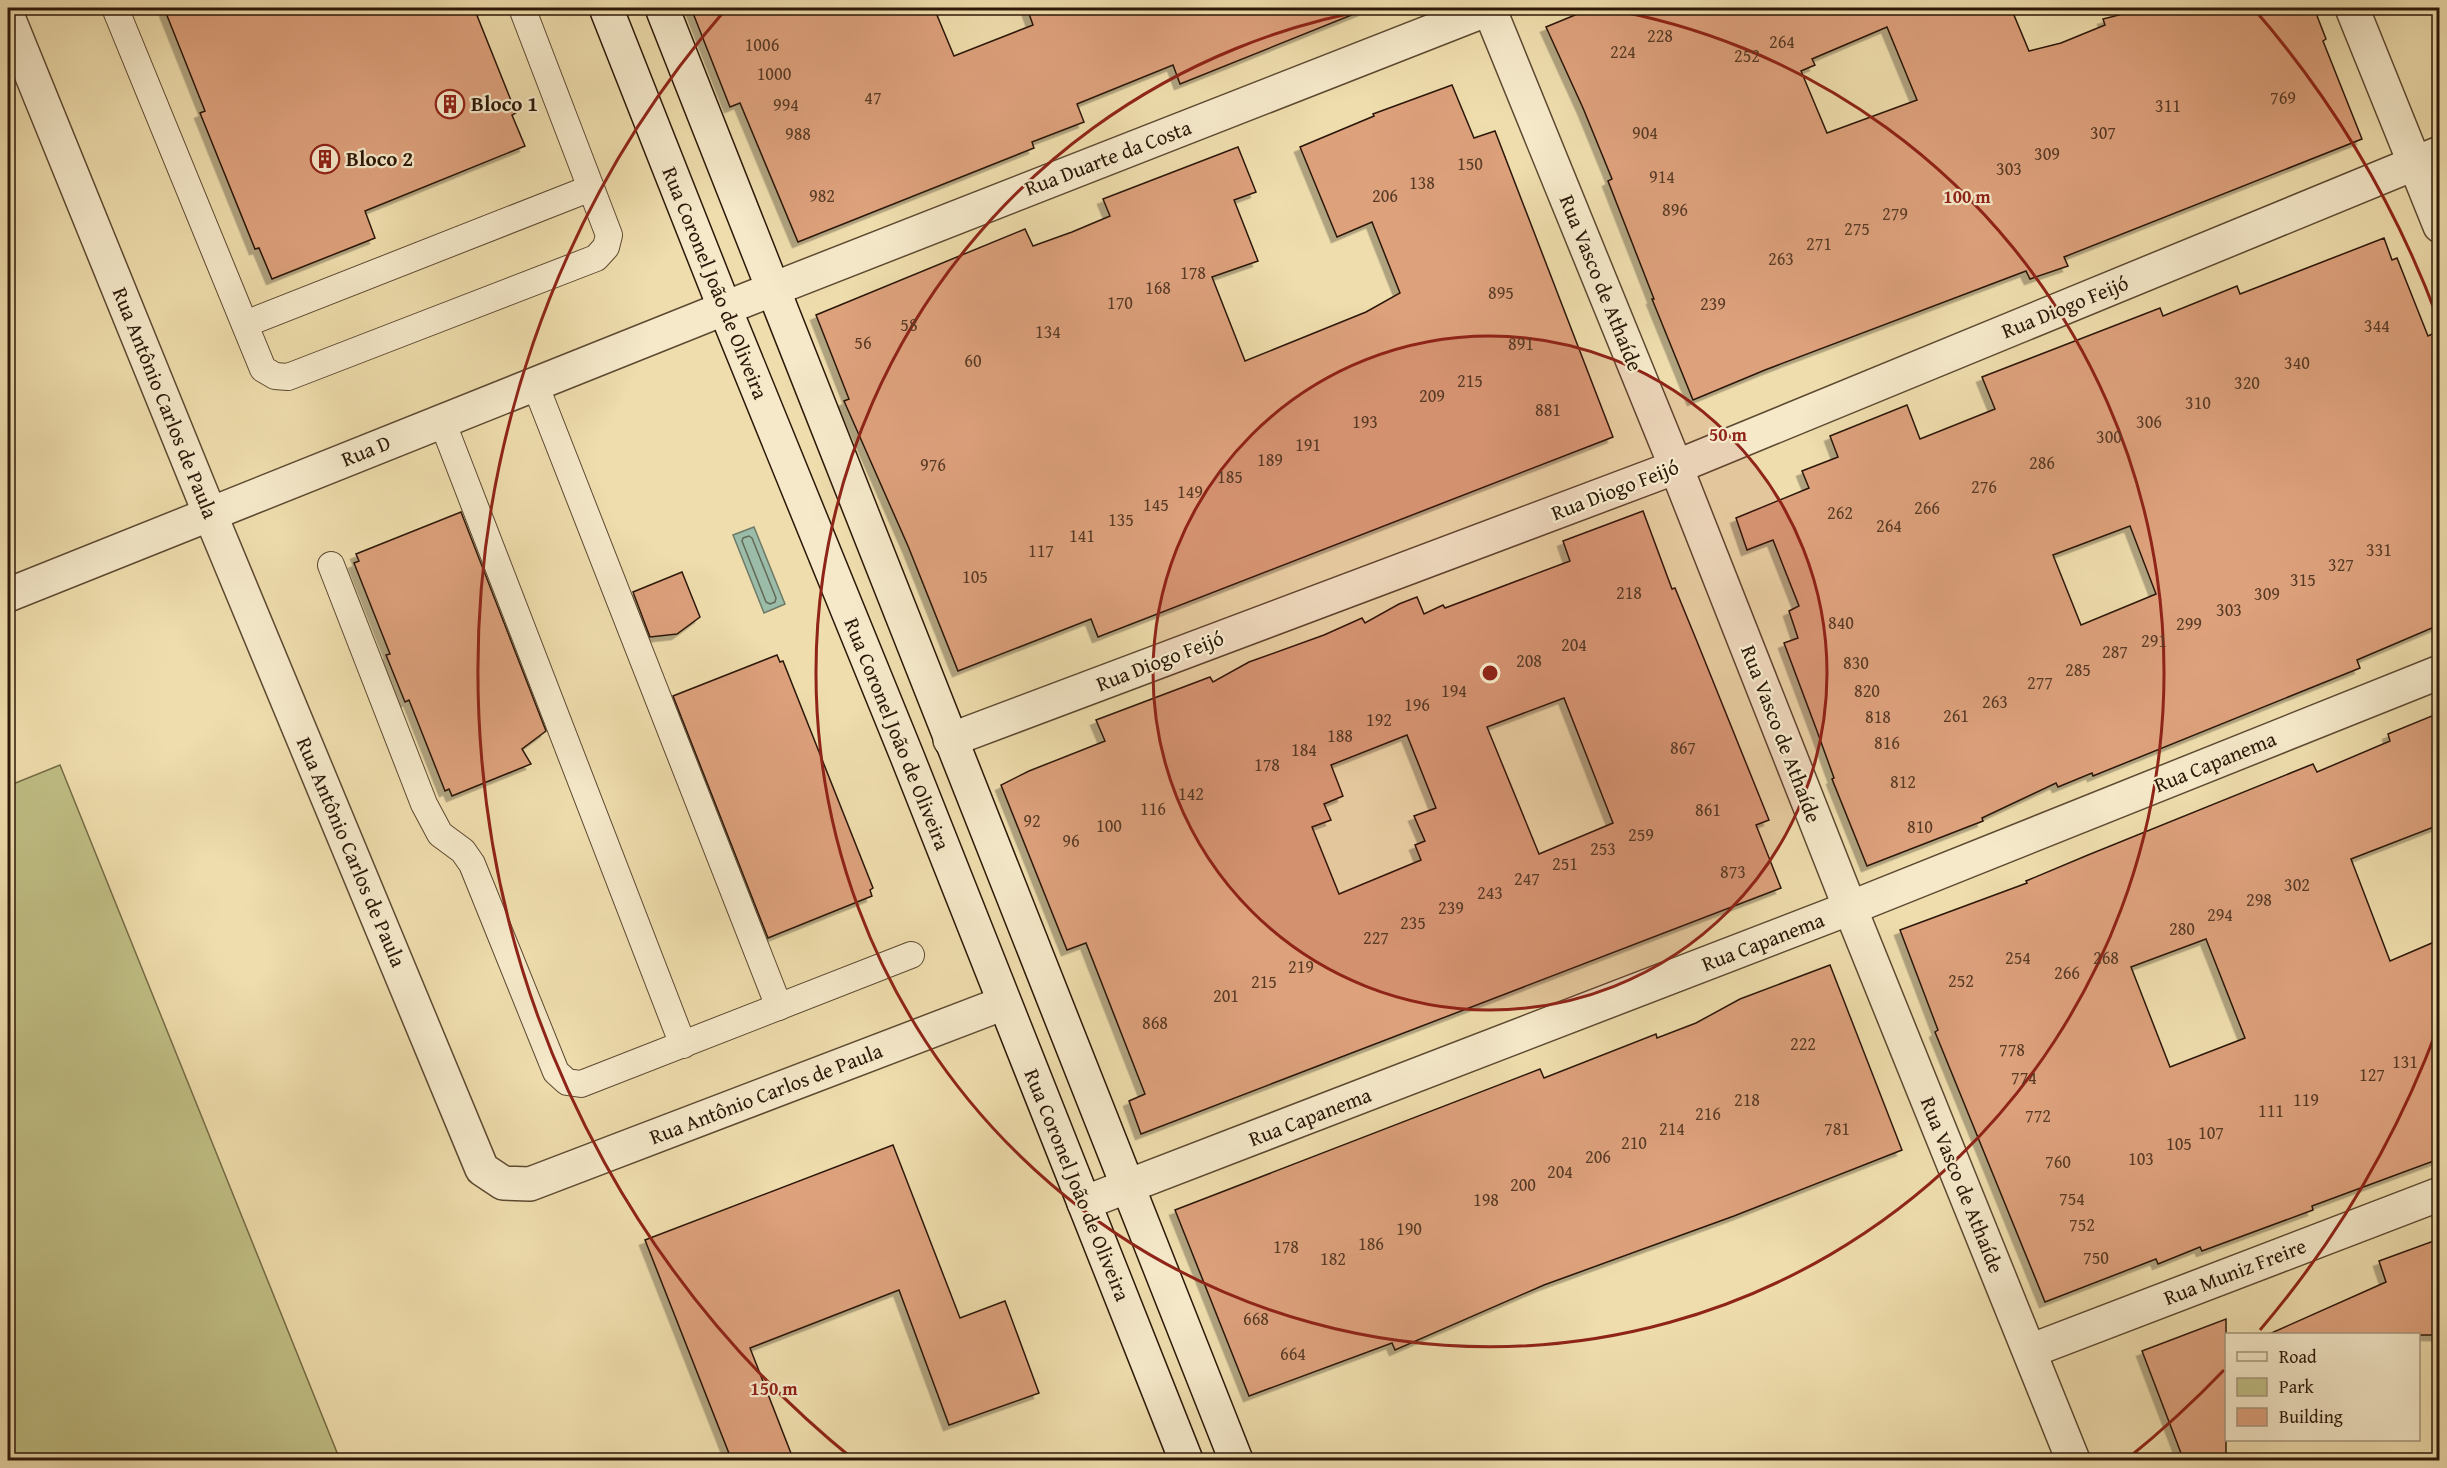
<svg xmlns="http://www.w3.org/2000/svg" width="2447" height="1468" viewBox="0 0 2447 1468" font-family="'Gentium Book Plus',serif">
<style>
.green{fill:#c0bf85;stroke:#766c46;stroke-width:1.5}
.water{fill:#9abca8;stroke:#6e7a68;stroke-width:1.5}
.lines{fill:none;stroke-linecap:round;stroke-linejoin:round}
.shore{stroke:#636a58;stroke-width:1.5}
.building{fill:#dda17c;stroke:#2c1808;stroke-width:1.5;fill-rule:evenodd;filter:url(#shadow)}
.lane-casing{stroke:#5d4931;stroke-width:28}
.street-casing{stroke:#5d4931;stroke-width:36}
.secondary-casing{stroke:#2c1808;stroke-width:36}
.lane{stroke:#f5e9ca;stroke-width:26}
.street{stroke:#f5e9ca;stroke-width:33}
.secondary{stroke:#f5e9ca;stroke-width:33}
.ring{fill:none;stroke:#8f2418;stroke-width:3}
.labels{text-anchor:middle;stroke-width:4.5;stroke-linejoin:round;paint-order:stroke}
.number-label{font-size:18px;fill:#583a25}
.poi-label{font-size:21px;font-weight:bold;fill:#2c1808;stroke:#f5e9ca;text-anchor:start}
.street-label{font-size:21px;fill:#2c1808;stroke:#f5e9ca}
.centre{fill:#8f2418;stroke:#f5e9ca;stroke-width:3}
.ring-label{font-size:18px;text-anchor:middle;font-weight:bold;fill:#8f2418;stroke:#f5e9ca;stroke-width:4.5;stroke-linejoin:round;paint-order:stroke}
</style>
<defs>
<filter id="shadow"><feDropShadow dx="-5.5" dy="5.5" stdDeviation="0" flood-color="#0004"/></filter>
</defs>
<rect width="100%" height="100%" fill="#efddad"/>
<filter id="stains"><feTurbulence type="fractalNoise" baseFrequency=".00333" numOctaves="4"/><feColorMatrix values="0 0 0 0 .2 0 0 0 0 .09 0 0 0 0 .02 0 0 0 .5 -.17"/></filter>
<radialGradient id="worn" r=".72"><stop offset=".6" stop-color="#630" stop-opacity="0"/><stop offset="1" stop-color="#630" stop-opacity=".3"/></radialGradient>
<polygon class="green" points="60,765 340,1460 8,1460 8,786"/>
<polygon class="water" points="754,527 785,604 764,613 733,535"/>
<g class="lines">
<polygon class="shore" points="749,536 752,538 776,598 775,602 770,604 766,602 742,541 743,538"/>
</g>
<g class="building">
<polygon points="164,8 474,8 516,113 512,115 525,146 365,211 375,238 272,279 259,248 255,249 200,113 205,111"/>
<polygon points="691,8 934,8 954,56 1033,25 1027,8 1364,8 1364,10 1180,84 1173,65 1077,104 1084,122 1032,142 1034,148 798,242 740,103 730,107"/>
<path d="M1592,8h419l18,43 32,-8 44,-18 -2,-6 43,-11h168l12,31 -3,2 39,98 -298,118 4,9 -38,13 -4,-8 -261,99 -72,30 -41,-101h2l-46,-118 4,-2 -29,-71 -37,-81zM1887,27l30,73 -90,33 -26,-62 14,-6 -3,-6z"/>
<polygon points="1452,85 1474,138 1495,131 1613,437 1098,637 1091,619 958,671 908,546 844,401 849,399 816,315 1025,229 1033,246 1072,232 1110,216 1103,199 1238,147 1256,192 1234,200 1258,261 1212,277 1245,361 1366,312 1400,293 1372,222 1337,237 1300,147 1374,116 1373,114"/>
<path d="M2384,238l8,22 5,-2 31,78 11,-5v294l-82,35 3,8 -267,108 -1,-3 -34,14 -2,-4 -74,35 1,3 -116,45 -35,-87 2,-1 -17,-47 -33,-88 14,-5 -9,-27 10,-5 -26,-66 -26,10 -11,-32 73,-30 -7,-17 36,-14 -8,-21 77,-31 13,34 75,-30 -13,-32 178,-69 3,8 74,-30 3,8zM2130,526l26,68 -75,31 -28,-70z"/>
<path d="M1643,511l29,78 3,-1 23,56 71,176 -13,5 25,63 -640,246 -12,-33 16,-7 -59,-151 -19,7 -66,-165 28,-14 76,-30 -9,-21 114,-43 3,5 36,-20 75,-27 38,-17 3,5 34,-19 18,-7 7,17 19,-9 2,3 125,-47 -7,-20zM1564,698l49,125 -74,31 -52,-127zM1407,735l29,73 -22,8 11,25 -10,4 6,15 -82,34 -27,-67 19,-7 -7,-16 19,-8 -12,-31z"/>
<polygon points="461,512 546,731 522,749 531,764 452,796 449,789 445,791 409,700 405,702 386,655 390,654 354,563 359,561 356,554"/>
<polygon points="682,572 700,617 677,634 650,637 633,592"/>
<polygon points="777,655 780,662 783,661 873,888 870,890 872,896 768,938 673,696"/>
<path d="M2439,713v112l-88,34 39,102 49,-21v219l-127,47 1,4 -111,41 -2,-4 -42,17 -2,-5 -111,43 -110,-270 3,-2 -38,-100 127,-47 -1,-2 62,-26 225,-91 4,8 73,-31 -2,-7zM2206,939l39,99 -75,29 -39,-100z"/>
<polygon points="1830,965 1902,1150 1734,1216 1544,1285 1395,1350 1392,1343 1249,1396 1175,1210 1540,1069 1544,1078 1656,1034 1657,1038 1696,1023 1740,999"/>
<polygon points="893,1145 960,1318 1005,1301 1039,1393 949,1425 899,1290 750,1348 794,1461 732,1461 645,1240"/>
<polygon points="2439,1239 2439,1335 2267,1335 2386,1282 2379,1261"/>
<polygon points="2226,1319 2226,1461 2184,1461 2142,1351"/>
</g>
<g class="lines">
<g class="lane-casing">
<g id="lane">
<polyline points="115,8 263,369 275,376 288,377 596,258 606,247 609,235 522,8"/>
<polyline points="245,324 591,188"/>
<polyline points="535,384 779,1007"/>
<polyline points="442,421 683,1045"/>
<polyline points="331,565 424,804 440,834 463,851 472,864 556,1072 567,1082 581,1084 911,955"/>
</g>
</g>
<g class="street-casing">
<g id="street">
<polyline points="1489,8 1676,467 1850,908 2073,1460"/>
<polyline points="2352,8 2440,226"/>
<polyline points="8,17 210,514 482,1169 503,1183 530,1184 1004,1003"/>
<polyline points="8,595 748,299 1491,8"/>
<polyline points="950,740 1676,467 2440,153"/>
<polyline points="1084,1203 1850,908 2440,672"/>
<polyline points="2030,1351 2440,1194"/>
</g>
</g>
<g class="secondary-casing">
<g id="secondary">
<polyline points="606,8 725,309 907,756 1186,1460"/>
<polyline points="662,8 1236,1460"/>
</g>
</g>
<use href="#lane" class="lane"/>
<use href="#street" class="street"/>
<use href="#secondary" class="secondary"/>
</g>
<circle cx="1490" cy="673" r="337" fill="#8f2418" fill-opacity=".12"/>
<g class="ring">
<circle cx="1490" cy="673" r="337"/>
<path d="M1601 8A674 674 0 1 1 1379 8"/>
<path d="M2438 1027A1012 1012 0 0 1 2260 1330M2224 1370A1012 1012 0 0 1 2127 1459M853 1459A1012 1012 0 0 1 726 9M2254 9A1012 1012 0 0 1 2438 319"/>
</g>
<defs>
<g id="building-ring" transform="scale(1.5)"><circle r="9.5" fill="#f5e9ca" stroke="#8f2418" stroke-width="1.5"/><path d="M-4-6H4V6H1V3H-1V6H-4ZM-2.5-4.3h1.7v1.8h-1.7ZM.8-4.3h1.7v1.8H.8ZM-2.5-1h1.7V.8h-1.7ZM.8-1h1.7V.8H.8Z" fill="#8f2418"/></g>
</defs>
<g fill-rule="evenodd">
<use href="#building-ring" x="450" y="104"/>
<use href="#building-ring" x="325" y="159"/>
</g>
<g class="labels">
<g class="number-label">
<text x="1660" y="42">228</text>
<text x="1782" y="48">264</text>
<text x="762" y="51">1006</text>
<text x="1623" y="58">224</text>
<text x="1747" y="62">252</text>
<text x="774" y="80">1000</text>
<text x="873" y="104">47</text>
<text x="2283" y="104">769</text>
<text x="786" y="111">994</text>
<text x="2168" y="112">311</text>
<text x="1645" y="139">904</text>
<text x="2103" y="139">307</text>
<text x="798" y="140">988</text>
<text x="2047" y="160">309</text>
<text x="1470" y="170">150</text>
<text x="2009" y="175">303</text>
<text x="1662" y="183">914</text>
<text x="1422" y="189">138</text>
<text x="822" y="202">982</text>
<text x="1385" y="202">206</text>
<text x="1675" y="216">896</text>
<text x="1895" y="220">279</text>
<text x="1857" y="235">275</text>
<text x="1819" y="250">271</text>
<text x="1781" y="265">263</text>
<text x="1193" y="279">178</text>
<text x="1158" y="294">168</text>
<text x="1501" y="299">895</text>
<text x="1120" y="309">170</text>
<text x="1713" y="310">239</text>
<text x="909" y="331">58</text>
<text x="2377" y="332">344</text>
<text x="1048" y="338">134</text>
<text x="863" y="349">56</text>
<text x="1521" y="350">891</text>
<text x="973" y="367">60</text>
<text x="2297" y="369">340</text>
<text x="1470" y="387">215</text>
<text x="2247" y="389">320</text>
<text x="1432" y="402">209</text>
<text x="2198" y="409">310</text>
<text x="1548" y="416">881</text>
<text x="1365" y="428">193</text>
<text x="2149" y="428">306</text>
<text x="2109" y="443">300</text>
<text x="1308" y="451">191</text>
<text x="1270" y="466">189</text>
<text x="2042" y="469">286</text>
<text x="933" y="471">976</text>
<text x="1230" y="483">185</text>
<text x="1984" y="493">276</text>
<text x="1190" y="498">149</text>
<text x="1156" y="511">145</text>
<text x="1927" y="514">266</text>
<text x="1840" y="519">262</text>
<text x="1121" y="526">135</text>
<text x="1889" y="532">264</text>
<text x="1082" y="542">141</text>
<text x="2379" y="556">331</text>
<text x="1041" y="557">117</text>
<text x="2341" y="571">327</text>
<text x="975" y="583">105</text>
<text x="2303" y="586">315</text>
<text x="1629" y="599">218</text>
<text x="2267" y="600">309</text>
<text x="2229" y="616">303</text>
<text x="1841" y="629">840</text>
<text x="2189" y="630">299</text>
<text x="2154" y="647">291</text>
<text x="1574" y="651">204</text>
<text x="2115" y="658">287</text>
<text x="1529" y="667">208</text>
<text x="1856" y="669">830</text>
<text x="2078" y="676">285</text>
<text x="2040" y="689">277</text>
<text x="1454" y="697">194</text>
<text x="1867" y="697">820</text>
<text x="1995" y="708">263</text>
<text x="1417" y="711">196</text>
<text x="1956" y="722">261</text>
<text x="1878" y="723">818</text>
<text x="1379" y="726">192</text>
<text x="1340" y="742">188</text>
<text x="1887" y="749">816</text>
<text x="1683" y="754">867</text>
<text x="1304" y="756">184</text>
<text x="1267" y="771">178</text>
<text x="1903" y="788">812</text>
<text x="1191" y="800">142</text>
<text x="1153" y="815">116</text>
<text x="1708" y="816">861</text>
<text x="1032" y="827">92</text>
<text x="1109" y="832">100</text>
<text x="1920" y="833">810</text>
<text x="1641" y="841">259</text>
<text x="1071" y="847">96</text>
<text x="1603" y="855">253</text>
<text x="1565" y="870">251</text>
<text x="1733" y="878">873</text>
<text x="1527" y="885">247</text>
<text x="2297" y="891">302</text>
<text x="1490" y="899">243</text>
<text x="2259" y="906">298</text>
<text x="1451" y="914">239</text>
<text x="2220" y="921">294</text>
<text x="1413" y="929">235</text>
<text x="2182" y="935">280</text>
<text x="1376" y="944">227</text>
<text x="2018" y="964">254</text>
<text x="2106" y="964">268</text>
<text x="1301" y="973">219</text>
<text x="2067" y="979">266</text>
<text x="1961" y="987">252</text>
<text x="1264" y="988">215</text>
<text x="1226" y="1002">201</text>
<text x="1155" y="1029">868</text>
<text x="1803" y="1050">222</text>
<text x="2012" y="1056">778</text>
<text x="2405" y="1068">131</text>
<text x="2372" y="1081">127</text>
<text x="2024" y="1084">774</text>
<text x="1747" y="1106">218</text>
<text x="2306" y="1106">119</text>
<text x="2271" y="1117">111</text>
<text x="1708" y="1120">216</text>
<text x="2038" y="1122">772</text>
<text x="1672" y="1135">214</text>
<text x="1837" y="1135">781</text>
<text x="2211" y="1139">107</text>
<text x="1634" y="1149">210</text>
<text x="2179" y="1150">105</text>
<text x="1598" y="1163">206</text>
<text x="2141" y="1165">103</text>
<text x="2058" y="1168">760</text>
<text x="1560" y="1178">204</text>
<text x="1523" y="1191">200</text>
<text x="2072" y="1205">754</text>
<text x="1486" y="1206">198</text>
<text x="2082" y="1231">752</text>
<text x="1409" y="1235">190</text>
<text x="1371" y="1250">186</text>
<text x="1286" y="1253">178</text>
<text x="2096" y="1264">750</text>
<text x="1333" y="1265">182</text>
<text x="1256" y="1325">668</text>
<text x="1293" y="1360">664</text>
</g>
<g class="poi-label">
<text x="471" y="111">Bloco 1</text>
<text x="346" y="166">Bloco 2</text>
</g>
<g class="street-label">
<text transform="translate(1108 158) rotate(-21)" y="7">Rua Duarte da Costa</text>
<text transform="translate(715 283) rotate(68)" y="7">Rua Coronel João de Oliveira</text>
<text transform="translate(1601 283) rotate(68)" y="7">Rua Vasco de Athaíde</text>
<text transform="translate(2065 307) rotate(-22)" y="7">Rua Diogo Feijó</text>
<text transform="translate(165 403) rotate(68)" y="7">Rua Antônio Carlos de Paula</text>
<text transform="translate(366 451) rotate(-22)" y="7">Rua D</text>
<text transform="translate(1615 490) rotate(-21)" y="7">Rua Diogo Feijó</text>
<text transform="translate(1160 661) rotate(-21)" y="7">Rua Diogo Feijó</text>
<text transform="translate(897 734) rotate(68)" y="7">Rua Coronel João de Oliveira</text>
<text transform="translate(1781 734) rotate(69)" y="7">Rua Vasco de Athaíde</text>
<text transform="translate(2215 762) rotate(-22)" y="7">Rua Capanema</text>
<text transform="translate(351 852) rotate(67)" y="7">Rua Antônio Carlos de Paula</text>
<text transform="translate(1763 942) rotate(-21)" y="7">Rua Capanema</text>
<text transform="translate(766 1094) rotate(-21)" y="7">Rua Antônio Carlos de Paula</text>
<text transform="translate(1310 1117) rotate(-21)" y="7">Rua Capanema</text>
<text transform="translate(1077 1185) rotate(68)" y="7">Rua Coronel João de Oliveira</text>
<text transform="translate(1962 1185) rotate(68)" y="7">Rua Vasco de Athaíde</text>
<text transform="translate(2235 1272) rotate(-21)" y="7">Rua Muniz Freire</text>
</g>
</g>
<circle cx="1490" cy="673" r="9" class="centre"/>
<g class="ring-label">
<text x="1967" y="203">100 m</text>
<text x="1728" y="441">50 m</text>
<text x="774" y="1395">150 m</text>
</g>
<rect width="2447" height="1468" fill="none" stroke="#efddad" stroke-width="30"/>
<rect x="9" y="9" width="2429" height="1450" fill="none" stroke="#2c1808" stroke-width="3"/>
<rect x="15" y="15" width="2417" height="1438" fill="none" stroke="#2c1808" stroke-width="1.5"/>
<rect x="2225" y="1333" width="195" height="108" fill="#f5e9ca" stroke="#a5957c" stroke-width="1.5"/>
<rect x="2237" y="1352" width="30" height="9" fill="#f5e9ca" stroke="#a5957c" stroke-width="1.5"/>
<text x="2279" y="1363" font-size="18" fill="#2c1808">Road</text>
<rect x="2237" y="1378" width="30" height="18" fill="#c0bf85" stroke="#a5957c" stroke-width="1.5"/>
<text x="2279" y="1393" font-size="18" fill="#2c1808">Park</text>
<rect x="2237" y="1408" width="30" height="18" fill="#dda17c" stroke="#a5957c" stroke-width="1.5"/>
<text x="2279" y="1423" font-size="18" fill="#2c1808">Building</text>
<rect width="100%" height="100%" filter="url(#stains)"/>
<rect width="100%" height="100%" fill="url(#worn)"/>
</svg>
